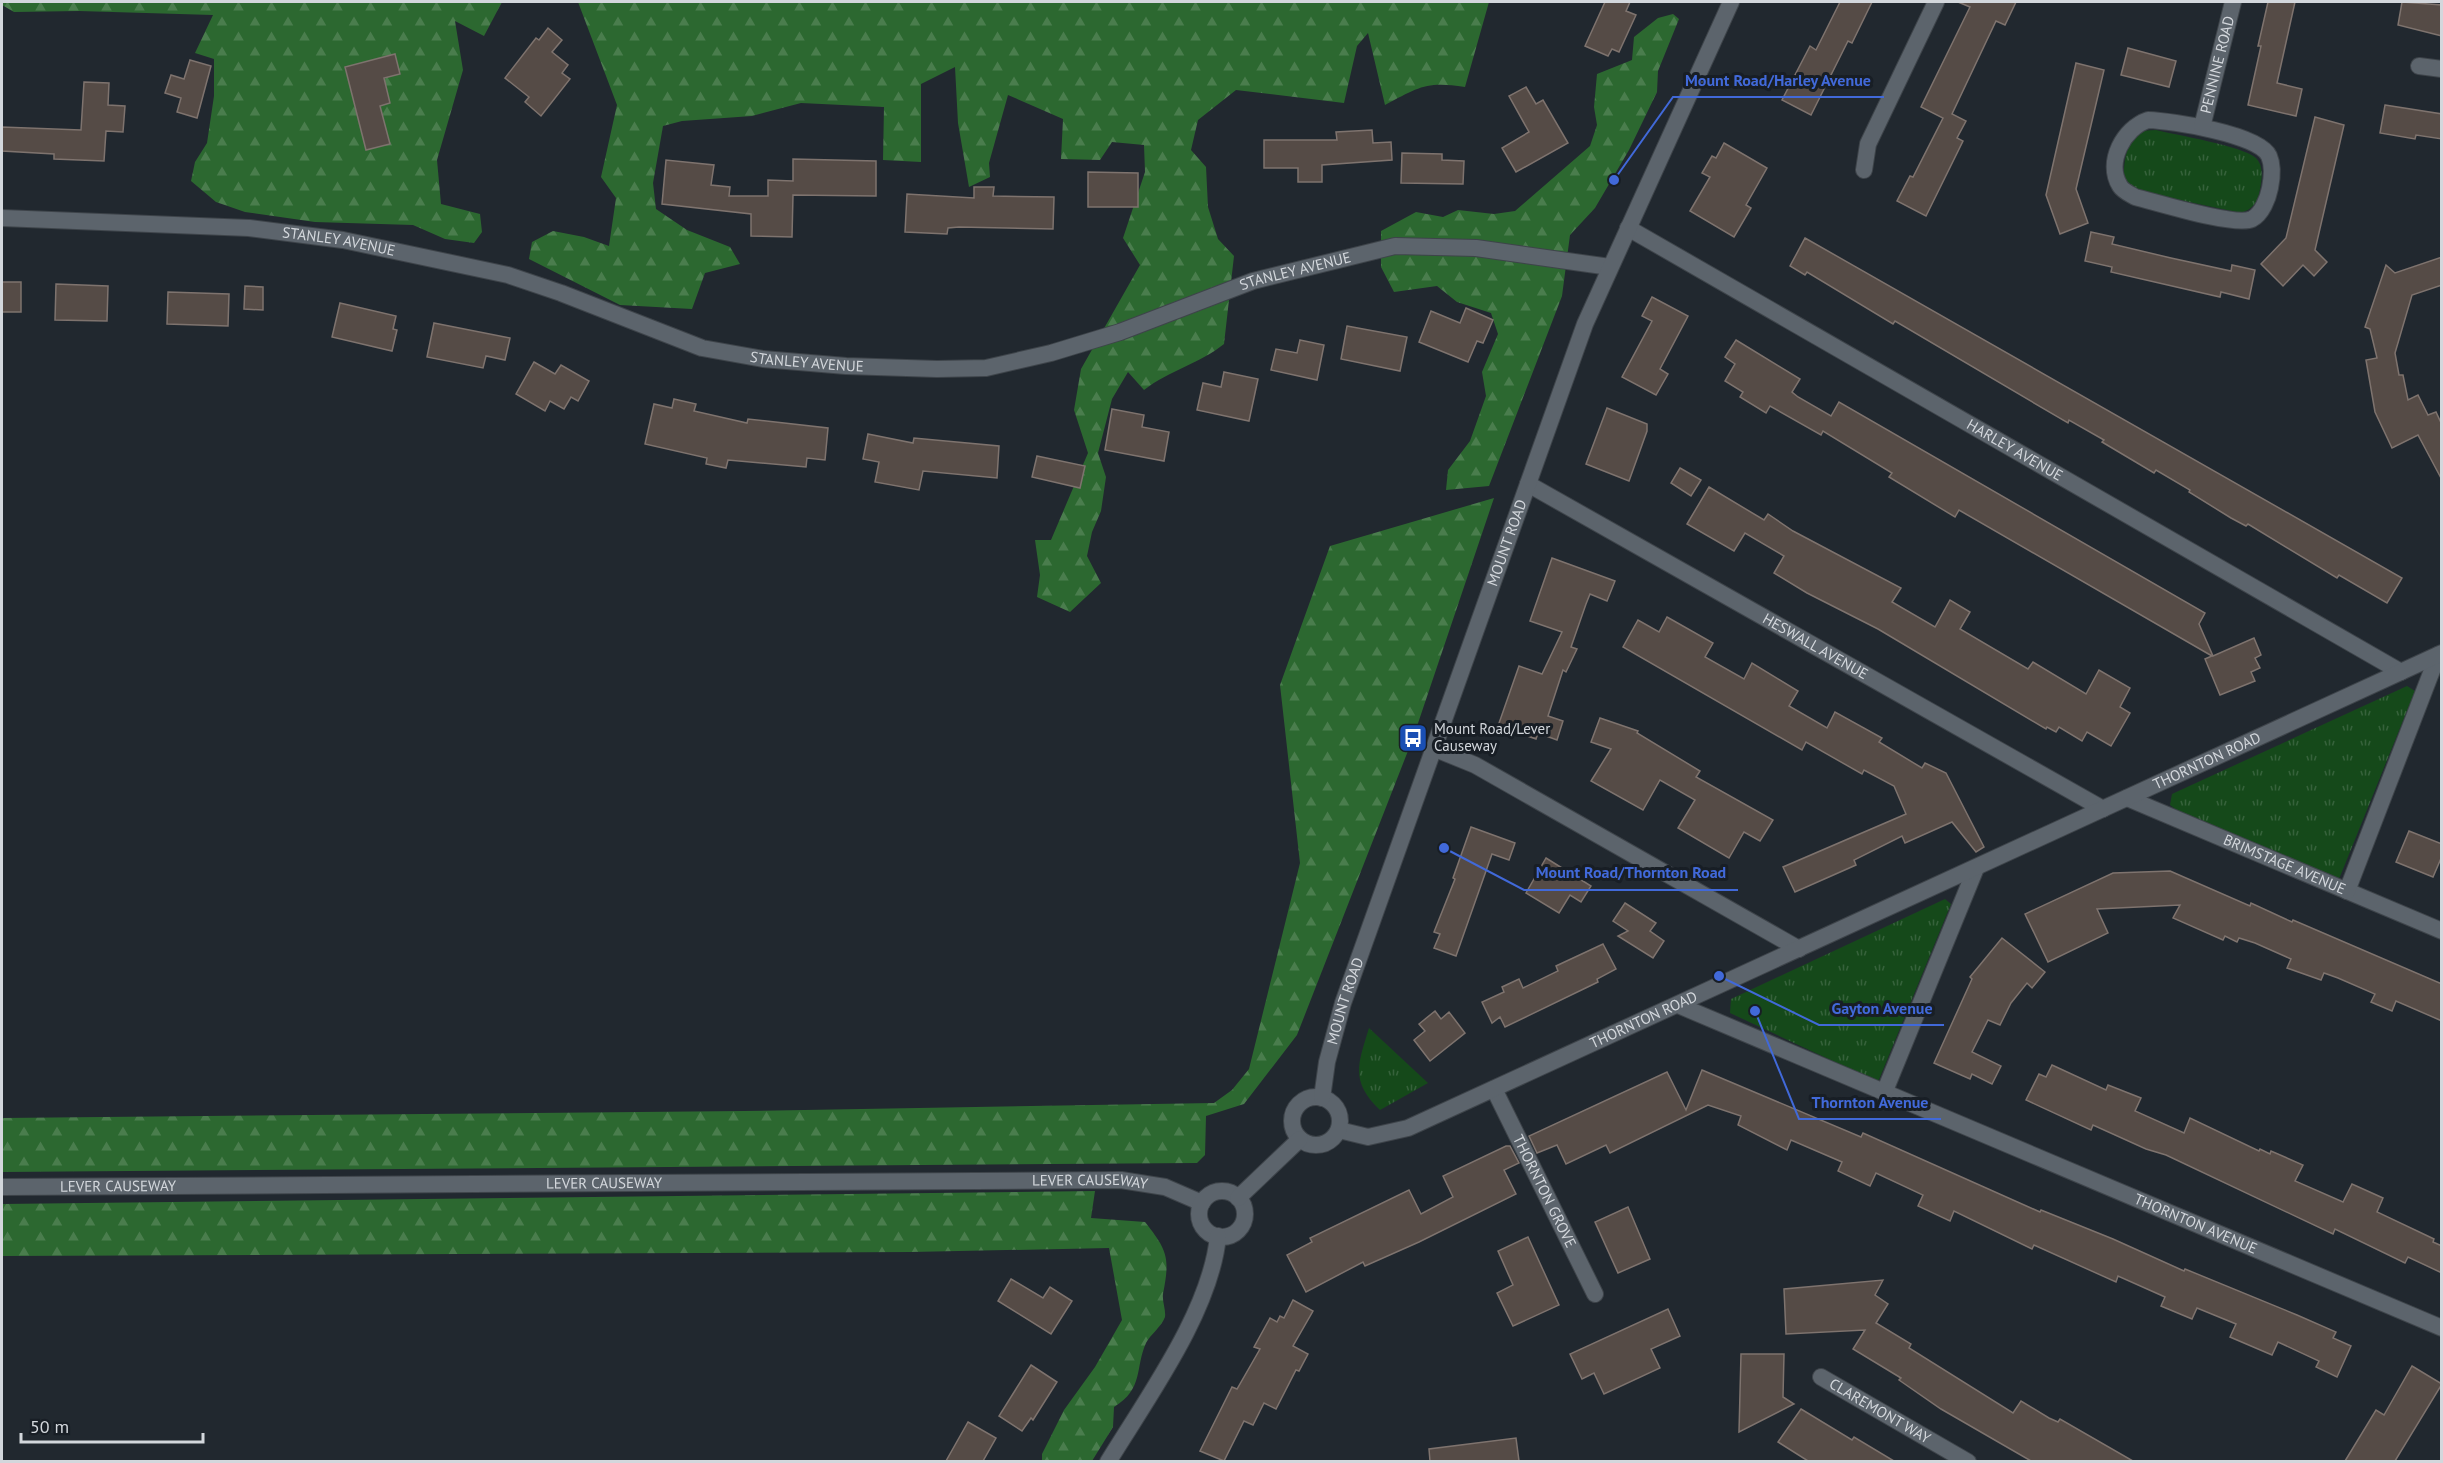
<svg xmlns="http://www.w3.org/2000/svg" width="2443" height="1463" viewBox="0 0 2443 1463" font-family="'PT Sans',sans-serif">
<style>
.grass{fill:url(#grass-tufts)}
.forest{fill:url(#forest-firs)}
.building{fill:#554b46;stroke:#7e736e;stroke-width:1.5}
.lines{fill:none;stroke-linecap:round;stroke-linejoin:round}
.minor-casing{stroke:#3e444a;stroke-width:18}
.tertiary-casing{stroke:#3e444a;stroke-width:18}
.secondary-casing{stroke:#3e444a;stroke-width:18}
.minor{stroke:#5c646c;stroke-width:16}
.tertiary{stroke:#5c646c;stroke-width:16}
.secondary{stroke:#5c646c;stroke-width:16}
.labels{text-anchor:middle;stroke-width:6;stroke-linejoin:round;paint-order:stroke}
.street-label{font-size:15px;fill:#d3d7dc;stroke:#181e25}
.poi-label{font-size:15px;fill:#d3d7dc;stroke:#181e25;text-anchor:start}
.leader{fill:none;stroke:#4169d9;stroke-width:2}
.callout-dot{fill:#4169d9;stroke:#181e25;stroke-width:2}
.callout-label{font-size:16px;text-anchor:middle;font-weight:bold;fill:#4169d9;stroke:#181e25;stroke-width:6;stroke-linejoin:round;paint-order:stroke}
</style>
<defs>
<pattern id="grass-tufts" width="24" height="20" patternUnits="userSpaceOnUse" patternTransform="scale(1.5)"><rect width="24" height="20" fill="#15491a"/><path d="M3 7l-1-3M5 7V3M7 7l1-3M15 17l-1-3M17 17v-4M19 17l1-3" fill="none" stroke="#36623b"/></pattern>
<pattern id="forest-firs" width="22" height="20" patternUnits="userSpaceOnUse" patternTransform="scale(1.5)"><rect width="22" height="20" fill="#2c6830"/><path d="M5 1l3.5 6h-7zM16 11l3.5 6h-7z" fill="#4a7d4d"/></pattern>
</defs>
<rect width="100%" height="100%" fill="#21282f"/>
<g class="grass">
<path d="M2156,130c20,5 87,16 100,28 8,8 6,21 4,31 -2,13 -7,20 -19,24l-104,-22 -13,-10c-1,-17 2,-37 14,-50z"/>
<polygon points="2407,686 2415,691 2339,879 2179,812 2170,805 2172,794"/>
<polygon points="1945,899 1951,904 1878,1082 1730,1013 1731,999"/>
<path d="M1369,1028l59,55 -48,27c-30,-29 -22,-46 -11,-82z"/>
</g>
<g class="forest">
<polygon points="2,2 502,2 484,36 455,21 463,70 437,160 441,204 480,214 482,232 474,243 445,239 413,225 315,222 245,212 216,202 191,181 195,162 207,143 214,96 214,59 195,53 213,15 79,11 14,12 2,5"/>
<path d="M578,2h911l-24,85c-39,-6 -46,0 -80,18l-17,-72 -11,13 -13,57 -108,-13 -38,30 -7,30 15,17 2,40 10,32 16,17 -10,88c-25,20 -54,26 -80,46l-16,-18 -16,27 -14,54 8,24 -5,34 -9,21 -5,24 14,27 -31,29 -33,-15 3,-22 -5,-35h16l37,-87 -14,-43 7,-41 59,-104 -17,-27 22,-66 -1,-27 -32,-3 -12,18 -39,-1 2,-40 -55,-24 -19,68 1,14 -21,10 -11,-64 -3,-56 -34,17v78l-38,-2 1,-53 -83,-4 -49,13 -70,5 -19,5 -10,57 3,26 31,21 43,17 10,17 -35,9 -13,36 -72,-4 -91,-46 3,-17 21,-11 31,6 25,9 7,-48 -15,-21 16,-72z"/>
<polygon points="1673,14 1679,19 1658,71 1657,92 1629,150 1595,208 1570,235 1562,296 1489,486 1446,490 1448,470 1470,441 1486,396 1482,372 1498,334 1491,313 1457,302 1437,286 1394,292 1381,267 1381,231 1416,212 1443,217 1458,210 1494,214 1515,211 1590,146 1597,125 1594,107 1597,74 1632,60 1634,37 1658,18"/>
<polygon points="1494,498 1413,738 1297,1035 1244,1104 1206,1116 1205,1155 1197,1163 2,1172 2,1118 744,1111 1214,1103 1232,1090 1249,1069 1300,863 1280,685 1330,546"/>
<path d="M1095,1191l-4,27 54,4c23,29 25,36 18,72 -1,7 3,16 2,23 -3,9 -15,18 -19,26 -11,24 -2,46 -32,64l-1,20 -21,34h-50v-7l22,-44 31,-43 27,-47 -13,-72 -198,4 -909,4v-52z"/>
</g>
<g class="building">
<polygon points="1605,2 1630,2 1626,11 1636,15 1619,52 1612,49 1608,56 1585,46"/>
<polygon points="1840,2 1872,2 1852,43 1848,41 1811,115 1782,100 1810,46 1816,50"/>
<polygon points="1958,2 2016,2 2005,25 1996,21 1952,114 1966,121 1957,138 1963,141 1926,216 1897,201 1910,176 1913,177 1943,118 1921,107 1970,7"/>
<polygon points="2268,2 2295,2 2277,83 2302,89 2296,116 2248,105 2261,46 2258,46"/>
<polygon points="2402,2 2442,5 2442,36 2398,25"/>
<polygon points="548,28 562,40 552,52 568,65 562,73 570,79 541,116 525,102 529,97 505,78 536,38 539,40"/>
<polygon points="2128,48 2176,61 2169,87 2121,75"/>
<polygon points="395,54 400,74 384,78 390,103 380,106 390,144 366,150 345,67"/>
<polygon points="190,60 211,66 197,118 177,112 181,98 165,93 171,75 184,79"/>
<polygon points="2076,63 2104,70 2076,189 2088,223 2060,234 2046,195"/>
<polygon points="84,82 109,83 108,105 125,106 123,132 106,131 104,161 54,159 54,154 2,151 2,127 81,130"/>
<polygon points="1526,87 1536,104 1543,100 1568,143 1516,172 1502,148 1529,132 1509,96"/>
<polygon points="2385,105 2442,114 2442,139 2416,135 2415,139 2380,133"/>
<polygon points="2315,117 2344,125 2315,250 2327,262 2314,276 2303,265 2283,286 2261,264 2286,238"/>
<polygon points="1372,130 1373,143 1391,142 1392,160 1322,165 1322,182 1298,182 1298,168 1264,168 1264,140 1337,140 1336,132"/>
<polygon points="1724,143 1767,168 1746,205 1751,208 1734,237 1690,211 1710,177 1702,173 1712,156 1716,158"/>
<polygon points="1402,153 1442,154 1442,160 1464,161 1463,184 1401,183"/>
<polygon points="793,159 876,161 876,196 793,195 792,237 751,236 751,214 662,204 666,160 714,165 711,185 730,187 729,196 768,196 768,180 793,181"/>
<polygon points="1088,172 1138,173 1138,207 1088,207"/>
<polygon points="974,187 994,187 993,196 1054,197 1053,229 959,227 948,228 947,234 905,232 907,194 974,198"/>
<polygon points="2091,232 2114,237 2112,244 2171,258 2231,271 2232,265 2255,270 2249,299 2221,292 2220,297 2111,272 2112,267 2085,261"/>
<polygon points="1805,238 2402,578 2387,603 2339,575 2337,578 2248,524 2246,526 2231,518 2189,492 2190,490 2156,470 2154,473 2139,464 2102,442 2104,440 2069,420 2068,423 1895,321 1893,324 1807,272 1805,275 1790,266"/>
<polygon points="2442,257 2442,285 2412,295 2395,353 2399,375 2403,375 2408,400 2418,395 2428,415 2436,412 2442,425 2442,480 2418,435 2392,448 2375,412 2366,360 2377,358 2370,329 2365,327 2386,265 2395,273"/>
<rect x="2" y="282" width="19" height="30"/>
<polygon points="56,284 108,286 107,321 55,320"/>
<polygon points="245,286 263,287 263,310 244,309"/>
<polygon points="168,292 229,294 228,326 167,324"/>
<polygon points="1652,297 1688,316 1660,369 1668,374 1656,395 1622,377 1652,321 1642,316"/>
<polygon points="340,303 396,316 393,329 397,330 392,351 332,337"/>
<polygon points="1466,308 1493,320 1483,343 1477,341 1468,362 1419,342 1431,311 1460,323"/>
<polygon points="434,323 510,338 505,360 486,356 483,368 427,357"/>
<polygon points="1347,326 1407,337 1400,371 1341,359"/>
<polygon points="1300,340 1324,345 1317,380 1271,370 1276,349 1297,353"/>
<polygon points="1736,340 1800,379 1792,392 1798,397 1831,416 1839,402 2205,613 2199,624 2213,656 2254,638 2261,655 2255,658 2260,668 2251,672 2255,681 2220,695 2205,659 2212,656 1959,510 1955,517 1889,477 1892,473 1823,431 1821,435 1770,406 1766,413 1740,397 1743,392 1725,381 1735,364 1725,357"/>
<polygon points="534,362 555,374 561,365 589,381 578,401 571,397 564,409 550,401 545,411 516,394"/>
<polygon points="1224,372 1258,379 1249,421 1197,410 1203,383 1221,387"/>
<polygon points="674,399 696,404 694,411 747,423 748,419 828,428 825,460 807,458 806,467 728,460 726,468 706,464 707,458 645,444 654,404 672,408"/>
<polygon points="1607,408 1647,424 1647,431 1629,481 1586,464"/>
<polygon points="1112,409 1144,415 1142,427 1169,432 1164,461 1105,450"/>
<polygon points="868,434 913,443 914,438 999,446 997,478 923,471 919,490 875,482 879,462 863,459"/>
<polygon points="1037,456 1085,466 1080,488 1032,477"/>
<polygon points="1680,468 1701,480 1691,496 1671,483"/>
<polygon points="1709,487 1764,520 1768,514 1793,531 1901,588 1892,602 1935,627 1950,600 1970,612 1960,629 2028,669 2033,662 2086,694 2099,670 2130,688 2120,707 2130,713 2111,746 2087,732 2082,741 2059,727 2056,732 2047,727 2046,729 1878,629 1807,593 1774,573 1784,556 1745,533 1734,551 1687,524"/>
<polygon points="1552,558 1615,581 1607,601 1590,594 1586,604 1571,647 1577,649 1566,672 1563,670 1548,716 1563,721 1557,740 1538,733 1536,739 1498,726 1519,666 1542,674 1562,632 1530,621"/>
<polygon points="1667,617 1713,643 1705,657 1744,679 1752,663 1798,691 1789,706 1827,728 1835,712 1882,738 1879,742 1922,768 1925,763 1946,773 1984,847 1976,852 1952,822 1905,843 1902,836 1854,860 1856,865 1795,892 1783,867 1906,814 1894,786 1864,770 1862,774 1806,742 1802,750 1623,647 1638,620 1659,632"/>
<polygon points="1600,718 1638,731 1637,733 1700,771 1696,777 1773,820 1760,841 1744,832 1729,858 1678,828 1695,800 1660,780 1643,810 1591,781 1611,749 1591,742"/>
<polygon points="1471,827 1515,843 1509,860 1492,854 1456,956 1434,948 1440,934 1434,932 1455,879 1453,878"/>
<polygon points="2409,831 2442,844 2442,856 2433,877 2396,862"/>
<polygon points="1546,858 1591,886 1581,902 1570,895 1559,913 1526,893"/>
<polygon points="2170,871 2250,906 2251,903 2292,922 2293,920 2442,984 2442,1021 2396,1001 2392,1011 2371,1002 2375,994 2338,978 2324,973 2321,980 2287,968 2291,959 2255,943 2239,938 2237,942 2225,936 2223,940 2173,918 2180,905 2097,909 2108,933 2048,962 2025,914 2113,873"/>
<polygon points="1625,903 1656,923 1650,931 1664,941 1653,958 1618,936 1628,931 1613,921"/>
<polygon points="2002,938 2045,972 2032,988 2027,983 2011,1003 2000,1025 1988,1020 1972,1052 2001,1066 1992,1084 1972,1074 1970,1079 1934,1063 1972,979 1970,977"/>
<polygon points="1603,944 1616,969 1597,979 1598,982 1505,1027 1500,1017 1492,1023 1482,1002 1504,992 1502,987 1519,979 1523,988 1558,971 1556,966"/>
<polygon points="1435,1011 1441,1019 1449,1012 1465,1033 1430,1061 1414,1040 1425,1031 1419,1024"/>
<polygon points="2052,1065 2106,1090 2108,1085 2141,1098 2135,1111 2184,1133 2190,1118 2259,1151 2260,1149 2270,1154 2271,1151 2303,1165 2295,1181 2343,1202 2352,1184 2383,1198 2377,1212 2434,1239 2433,1242 2442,1246 2442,1273 2408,1257 2405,1263 2335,1229 2333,1234 2166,1155 2146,1149 2093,1125 2091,1130 2026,1100 2039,1074 2046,1077"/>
<polygon points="1702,1070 1861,1137 1863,1133 2040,1212 2041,1210 2113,1239 2184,1271 2185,1269 2297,1315 2336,1332 2333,1338 2351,1346 2337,1377 2316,1367 2319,1361 2278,1342 2272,1355 2230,1337 2236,1324 2197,1308 2192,1319 2161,1306 2165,1297 2118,1276 2116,1282 2034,1245 2032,1249 1954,1211 1950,1221 1918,1206 1923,1195 1876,1173 1870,1186 1838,1171 1842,1162 1791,1140 1787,1150 1738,1125 1741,1116 1708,1105 1610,1153 1606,1145 1566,1164 1557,1145 1537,1153 1529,1136 1667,1072 1686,1110"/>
<polygon points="1506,1146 1510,1146 1519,1163 1504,1170 1516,1194 1419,1242 1365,1266 1363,1262 1306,1292 1287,1255 1312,1242 1310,1238 1409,1190 1421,1214 1453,1197 1443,1176"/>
<polygon points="1628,1207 1650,1259 1618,1273 1595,1222"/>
<polygon points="1528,1237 1559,1305 1513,1326 1497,1293 1513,1285 1498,1251"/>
<polygon points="1011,1279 1043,1298 1050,1287 1072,1301 1051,1334 998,1301"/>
<polygon points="1883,1280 1875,1295 1888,1304 1876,1323 1911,1344 1909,1348 2013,1413 2021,1401 2049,1418 2058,1422 2060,1419 2133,1461 2031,1461 1941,1409 1899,1380 1901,1378 1853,1349 1865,1330 1786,1334 1784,1289"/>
<polygon points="1293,1300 1313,1311 1293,1346 1308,1354 1299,1371 1296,1370 1276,1409 1264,1403 1253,1425 1244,1421 1224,1461 1200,1451 1232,1387 1237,1389 1260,1349 1254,1347 1270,1318 1277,1322 1280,1316 1284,1318"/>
<polygon points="1668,1309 1680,1336 1651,1349 1660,1368 1604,1394 1594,1373 1582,1379 1570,1354"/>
<polygon points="1741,1354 1784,1354 1783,1397 1794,1404 1739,1432"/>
<polygon points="1031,1365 1057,1382 1033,1420 1031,1418 1022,1431 999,1416"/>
<polygon points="2412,1366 2442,1384 2395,1461 2345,1461 2376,1410 2384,1415"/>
<polygon points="1801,1409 1852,1440 1854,1437 1894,1461 1808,1461 1778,1442"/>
<polygon points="968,1422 996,1438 983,1461 946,1461"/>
<polygon points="1516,1438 1519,1461 1430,1461 1429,1449"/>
</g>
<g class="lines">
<g class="minor-casing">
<g id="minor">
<polyline points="2419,66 2442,69"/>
<path d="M2148,120c24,1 111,14 121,36 4,9 3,22 1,32 -2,10 -8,26 -18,31 -17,8 -96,-17 -117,-22 -5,-3 -12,-6 -15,-11 -15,-24 4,-58 28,-66z"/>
<path id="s1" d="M2202,127l31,-125"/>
<polyline points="1864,170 1868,144 1936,2"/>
<path id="s2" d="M2,218l247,10 94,12 165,35 53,18 141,55 61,11 83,7 91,3 49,-1 65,-15 69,-21 133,-51 142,-35 81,2 134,19"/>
<path id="s3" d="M1628,228l773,444"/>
<path id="s4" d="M1528,484l575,325"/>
<polyline points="1433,748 1475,765 1799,949"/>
<path id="s5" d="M2127,798l315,133"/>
<polyline points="2347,891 2438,655"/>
<path id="s6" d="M1678,1005l764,323"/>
<path id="s7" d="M1494,1089l101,205"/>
<polyline points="1884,1093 1976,868"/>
<path id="s8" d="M1339,1130l29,7 40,-9 1034,-475"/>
<path id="s9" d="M1821,1377l147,85"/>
</g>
</g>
<g class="tertiary-casing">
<g id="tertiary">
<path id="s10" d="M2,1187l1119,-7 44,7 37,16"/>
</g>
</g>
<g class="secondary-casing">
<g id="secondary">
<circle cx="1316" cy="1121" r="24"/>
<path id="s11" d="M1322,1098l5,-36 16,-59 242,-679 146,-322"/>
<circle cx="1222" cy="1214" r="23"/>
<polyline points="1238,1198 1300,1139"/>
<path d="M1108,1462c39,-64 103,-151 110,-226"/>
</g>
</g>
<use href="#minor" class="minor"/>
<use href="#tertiary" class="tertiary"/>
<use href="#secondary" class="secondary"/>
</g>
<defs>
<g id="bus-square" transform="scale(1.5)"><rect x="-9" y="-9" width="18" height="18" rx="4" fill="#1a4fb4" stroke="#181e25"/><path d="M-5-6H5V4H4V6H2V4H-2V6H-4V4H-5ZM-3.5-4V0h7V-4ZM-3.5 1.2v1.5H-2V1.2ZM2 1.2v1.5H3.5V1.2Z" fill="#fff"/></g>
</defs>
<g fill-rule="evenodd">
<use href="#bus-square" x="1413" y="738"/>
</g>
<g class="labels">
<g class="street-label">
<text dy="5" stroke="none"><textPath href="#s1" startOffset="64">PENNINE ROAD</textPath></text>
<text dy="5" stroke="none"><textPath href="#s2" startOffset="338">STANLEY AVENUE</textPath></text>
<text dy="5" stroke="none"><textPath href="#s2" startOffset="1328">STANLEY AVENUE</textPath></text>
<text dy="5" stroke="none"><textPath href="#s2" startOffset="824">STANLEY AVENUE</textPath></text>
<text dy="5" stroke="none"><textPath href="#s3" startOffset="446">HARLEY AVENUE</textPath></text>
<text dy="5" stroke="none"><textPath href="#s11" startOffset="586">MOUNT ROAD</textPath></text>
<text dy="5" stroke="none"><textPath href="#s4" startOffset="330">HESWALL AVENUE</textPath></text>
<text dy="5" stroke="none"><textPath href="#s8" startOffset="950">THORNTON ROAD</textPath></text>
<text dy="5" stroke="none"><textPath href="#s5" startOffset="171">BRIMSTAGE AVENUE</textPath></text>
<text dy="5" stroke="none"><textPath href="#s11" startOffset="100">MOUNT ROAD</textPath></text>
<text dy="5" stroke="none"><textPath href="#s8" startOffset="330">THORNTON ROAD</textPath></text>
<text dy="5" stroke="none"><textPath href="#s10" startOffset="602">LEVER CAUSEWAY</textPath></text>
<text dy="5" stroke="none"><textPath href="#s10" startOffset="1088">LEVER CAUSEWAY</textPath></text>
<text dy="5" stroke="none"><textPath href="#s10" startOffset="116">LEVER CAUSEWAY</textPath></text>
<text dy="5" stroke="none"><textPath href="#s7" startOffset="114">THORNTON GROVE</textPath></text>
<text dy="5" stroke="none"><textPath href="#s6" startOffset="562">THORNTON AVENUE</textPath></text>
<text dy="5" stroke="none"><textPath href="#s9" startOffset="68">CLAREMONT WAY</textPath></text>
</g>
<g class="poi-label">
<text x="1434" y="734">Mount Road/Lever<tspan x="1434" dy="17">Causeway</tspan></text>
</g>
</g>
<path class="leader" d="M1614 180L1673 97H1884M1444 848L1524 890H1738M1719 976L1819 1025H1944M1755 1011L1799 1119H1941"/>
<g class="callout-dot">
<circle cx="1614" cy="180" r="6"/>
<circle cx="1444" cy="848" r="6"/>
<circle cx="1719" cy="976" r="6"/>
<circle cx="1755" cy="1011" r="6"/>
</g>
<g class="callout-label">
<text x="1778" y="86">Mount Road/Harley Avenue</text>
<text x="1631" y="878">Mount Road/Thornton Road</text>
<text x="1882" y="1014">Gayton Avenue</text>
<text x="1870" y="1108">Thornton Avenue</text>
</g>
<rect width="2443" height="1463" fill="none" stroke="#d3d7dc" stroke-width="6"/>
<path d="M21 1433v9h182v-9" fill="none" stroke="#d3d7dc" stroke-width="3"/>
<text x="30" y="1433" font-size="18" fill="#d3d7dc" stroke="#181e25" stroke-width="4.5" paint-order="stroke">50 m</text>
</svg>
